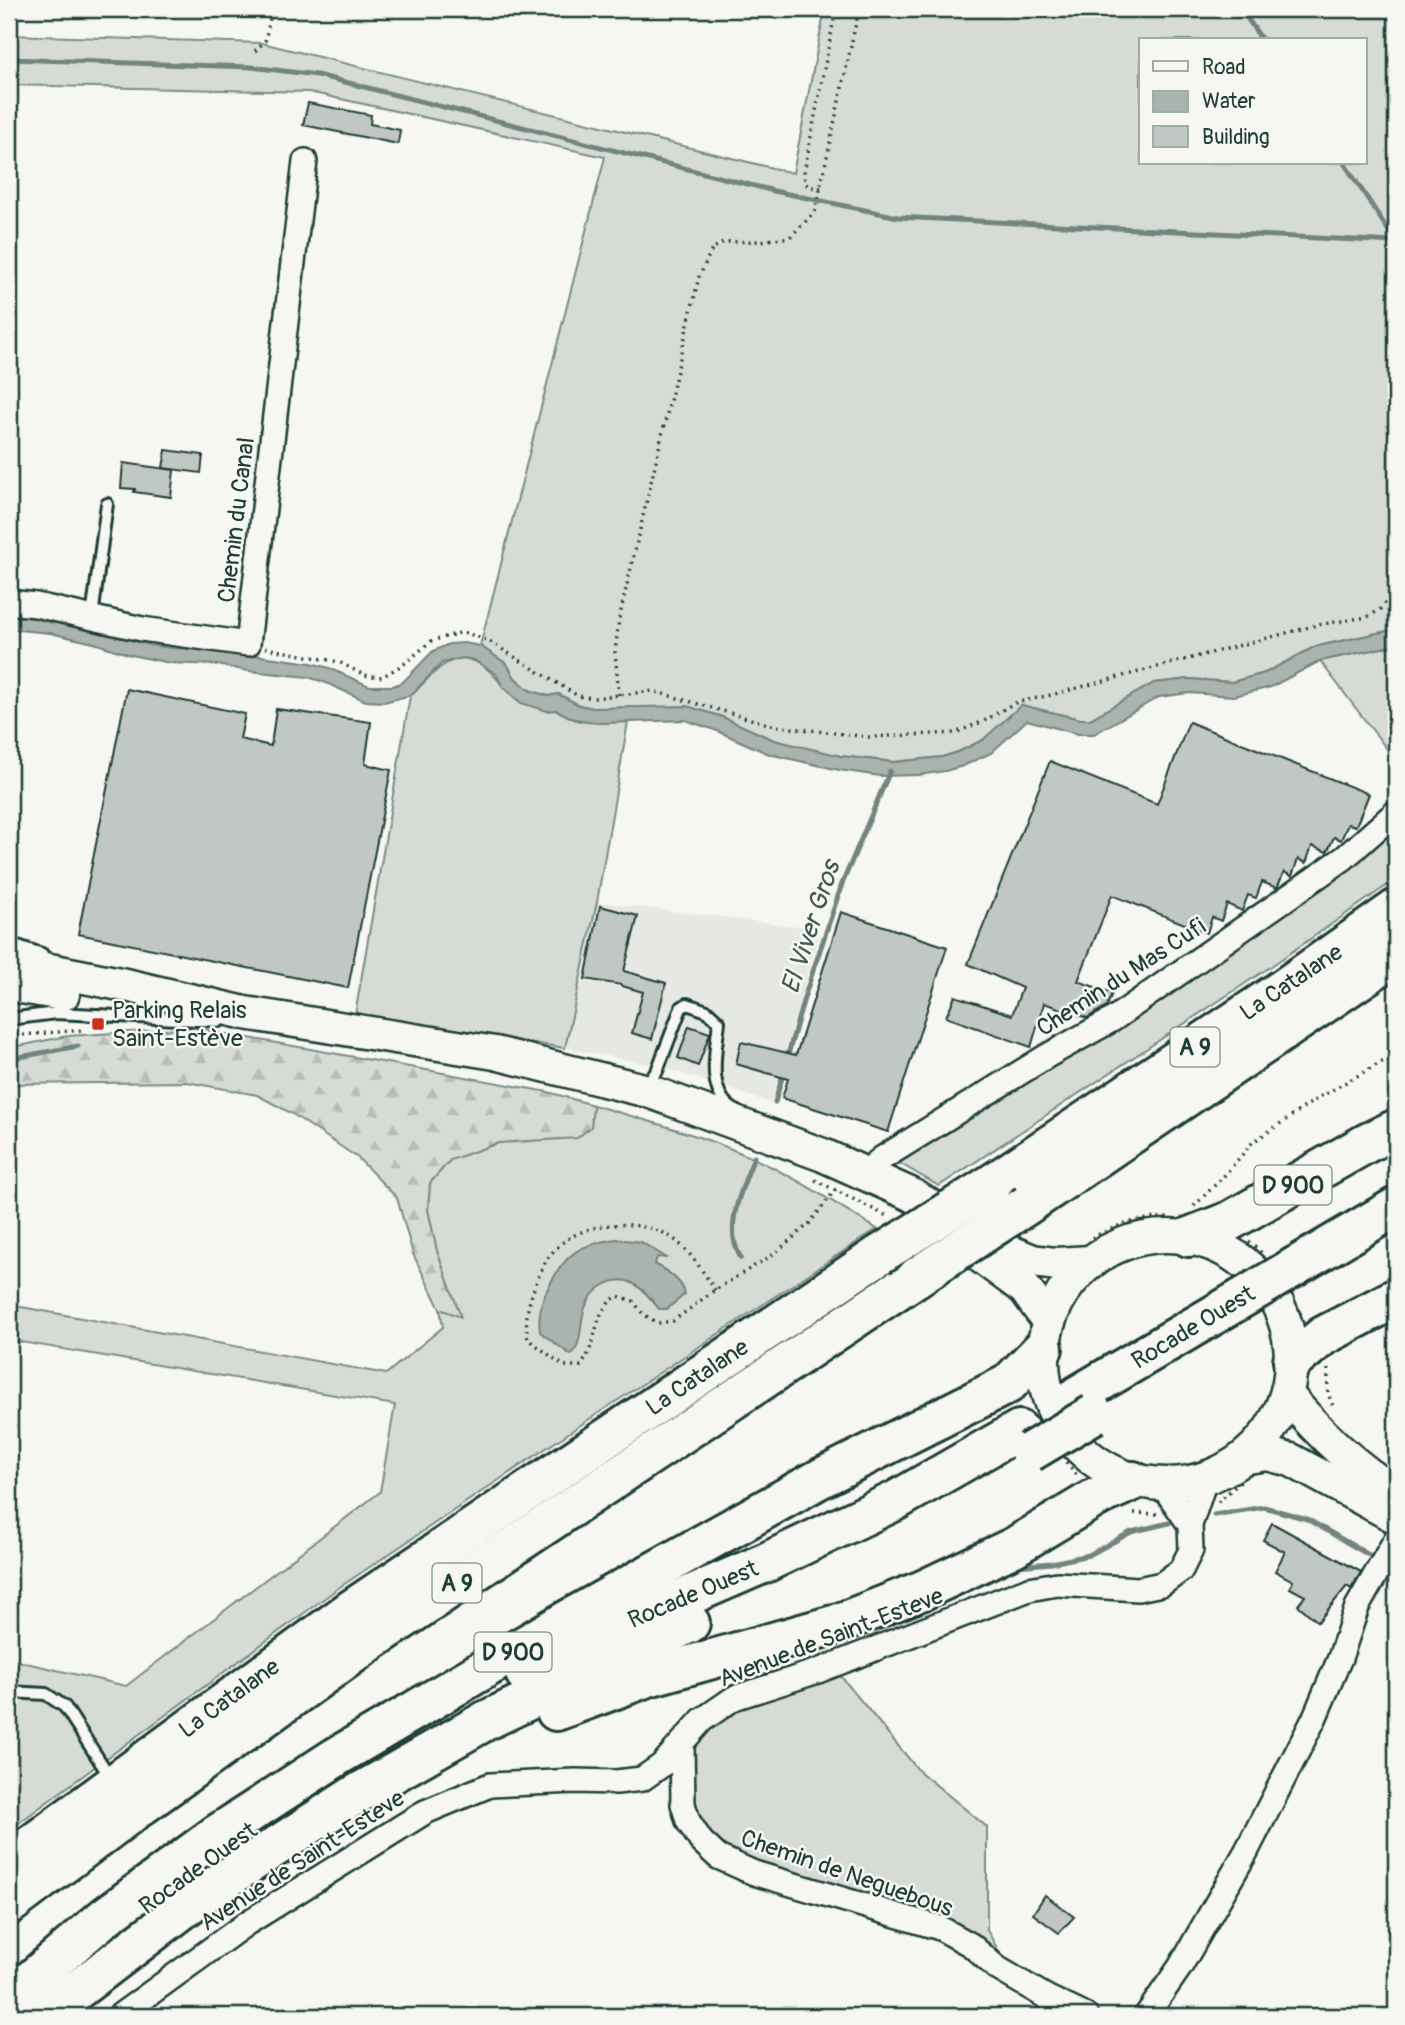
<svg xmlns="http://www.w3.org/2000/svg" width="1405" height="2025" viewBox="0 0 1405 2025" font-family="Pangolin,sans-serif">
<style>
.built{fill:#e6e8e4}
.grass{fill:#d6dbd6;stroke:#7a8c85;stroke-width:2;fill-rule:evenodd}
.forest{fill:url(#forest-firs);stroke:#7a8c85;stroke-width:2}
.water{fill:#aab3ae;stroke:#72847d;stroke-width:2}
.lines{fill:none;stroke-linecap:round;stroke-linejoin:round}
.stream{stroke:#72847d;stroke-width:5}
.building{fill:#c1c8c3;stroke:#1f3d34;stroke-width:2}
.lane-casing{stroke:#1f3d34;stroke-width:16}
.street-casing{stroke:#1f3d34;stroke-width:28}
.secondary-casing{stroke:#1f3d34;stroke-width:37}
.highway-casing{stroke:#1f3d34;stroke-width:44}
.path{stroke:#1f3d34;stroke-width:3.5;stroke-dasharray:2 5;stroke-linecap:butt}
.lane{stroke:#f6f6f2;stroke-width:10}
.street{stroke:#f6f6f2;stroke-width:23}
.secondary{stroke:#f6f6f2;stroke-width:32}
.highway{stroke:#f6f6f2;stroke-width:38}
.highway-bridge-casing{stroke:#1f3d34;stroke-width:44;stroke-linecap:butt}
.highway-bridge{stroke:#f6f6f2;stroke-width:38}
.poi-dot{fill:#c8321e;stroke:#f6f6f2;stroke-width:2.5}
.labels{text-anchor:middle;stroke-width:5;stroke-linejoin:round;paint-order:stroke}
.shield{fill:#f6f6f2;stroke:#60746d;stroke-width:2}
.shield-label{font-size:23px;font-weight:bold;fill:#1f3d34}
.street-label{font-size:24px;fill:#1f3d34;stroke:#f6f6f2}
.poi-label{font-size:24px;fill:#1f3d34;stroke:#f6f6f2;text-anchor:start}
.water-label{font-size:26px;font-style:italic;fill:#425a52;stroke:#f6f6f2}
</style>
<defs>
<pattern id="forest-firs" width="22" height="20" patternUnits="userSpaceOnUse" patternTransform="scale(1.75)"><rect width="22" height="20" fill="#d6dbd6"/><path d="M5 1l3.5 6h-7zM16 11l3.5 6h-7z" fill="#b7bdb8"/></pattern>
</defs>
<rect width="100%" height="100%" fill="#f6f6f2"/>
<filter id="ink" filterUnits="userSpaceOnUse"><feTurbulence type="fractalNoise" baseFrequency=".0143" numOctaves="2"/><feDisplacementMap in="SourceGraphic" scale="14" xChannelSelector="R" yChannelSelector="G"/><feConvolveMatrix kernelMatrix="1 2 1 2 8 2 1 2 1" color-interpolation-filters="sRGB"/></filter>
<g filter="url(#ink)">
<polygon class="built" points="597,902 820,929 771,1103 659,1066 565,1048"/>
<g class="grass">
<path d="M825,9h571v620l-82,18 -49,26 -33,9 -43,-3 -35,4 -64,36h-10l-58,-14 -39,35 -25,12 -16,5 -48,5 -53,-6 -37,-8 -30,-8 -54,-24 -104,-9 -1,3 -1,-2h-21l-14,-3 -20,-11 -11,2 -19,-6 -14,-12 -8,-14 -27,-18 125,-489 -296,-65 -300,-7v-50l253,8 531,130zM1141,40h224v123h-224z"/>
<polygon points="1396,645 1396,761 1320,661"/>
<path d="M463,658c31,6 33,26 55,42 10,7 25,6 36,9 7,2 13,8 20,10 16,6 36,3 54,3l-31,180 -32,146 -210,-33 55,-319c18,-15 29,-35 53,-38z"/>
<polygon points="1396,823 1396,879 1270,967 939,1186 894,1160"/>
<path d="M593,1105c49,14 100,28 148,48 47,19 92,49 136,76l-295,195 -245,165 -328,241v-171l117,27 254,-194 15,-87 -386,-65v-42l7,8 370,68 57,-47 -3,-18 20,7 -23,-65 -9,-41 2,-27 20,-23 48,-17 93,-16z"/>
<path d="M839,1674l80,97 68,56v103l16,29 -279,-112c-14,-12 -28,-27 -30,-46 -3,-17 1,-33 -3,-51l19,-22 29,-20z"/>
</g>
<polygon class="forest" points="194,1028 548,1092 593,1105 591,1127 577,1138 498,1143 450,1160 430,1183 428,1210 437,1251 461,1317 440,1309 413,1254 397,1198 358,1158 291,1113 257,1095 187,1082 9,1084 9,1048 67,1036"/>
<g class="water">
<polygon points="9,614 53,619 98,629 149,645 172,648 218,650 311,663 329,668 369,686 393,686 403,682 433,651 449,644 464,643 480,646 507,664 515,678 529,690 548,696 558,694 579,705 593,708 687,706 720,716 774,740 841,756 894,762 942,757 958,752 983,740 1021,705 1080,719 1090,719 1154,683 1189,679 1232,682 1265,673 1314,647 1396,629 1396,645 1320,661 1271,687 1234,696 1189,693 1159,697 1094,734 1078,734 1027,720 991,753 963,766 945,771 919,775 880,776 839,770 769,754 715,730 685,720 601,723 574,719 556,710 547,711 521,703 503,687 496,674 474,660 463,658 442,663 411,695 384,702 366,701 324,682 308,677 249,671 217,665 170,663 131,655 94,643 50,633 9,629"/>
<path d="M617,1239l24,3 26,16 -10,-1 -2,7c11,6 27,16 30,30l-18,15h-8c-16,-21 -32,-39 -58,-22 -7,5 -13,12 -16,21 -6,15 -2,36 -14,47l-31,-23c-2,-15 1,-32 8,-44 17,-34 31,-44 69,-49z"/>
</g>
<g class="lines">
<g class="stream">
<polyline points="1241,9 1262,40"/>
<polyline points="9,59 251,67 317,75 774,191 898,217 1396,242"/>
<polyline points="1344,163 1396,242"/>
<polyline points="787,1058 804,998 842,884 890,771"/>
<polyline points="9,1059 78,1046"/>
<polyline points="775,1102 784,1071"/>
<path d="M741,1258c-19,-30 2,-71 13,-101"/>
<polyline points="1214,1515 1264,1507 1307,1519 1374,1558"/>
<polyline points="1017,1566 1052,1563 1089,1555 1131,1532 1169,1523"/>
<polyline points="1393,1569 1396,1571"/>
</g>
</g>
<g class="building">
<polygon points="308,103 371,115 370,124 400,130 398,144 303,125"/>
<polygon points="166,450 203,455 201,473 163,468"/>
<polygon points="123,463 174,470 171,497 134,492 135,489 121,488"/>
<polygon points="127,689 245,714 240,739 271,746 276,709 371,722 365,764 391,770 348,988 78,934"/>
<polygon points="1189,722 1369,794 1356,826 1348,824 1341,840 1334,837 1327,852 1312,846 1306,863 1298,859 1292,876 1284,872 1277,888 1262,882 1256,898 1248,895 1242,911 1227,904 1221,921 1212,917 1207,933 1112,895 1078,981 1112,993 1107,1006 1087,1018 1044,1003 1031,1047 946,1017 955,996 1012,1015 1022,988 968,964 1050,761 1157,804"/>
<polygon points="600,906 638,916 624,971 666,983 652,1039 632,1033 643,992 622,986 622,985 585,979"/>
<polygon points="841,912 947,947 888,1132 782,1098 788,1079 736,1064 741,1042 796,1055"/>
<polygon points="689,1026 710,1033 698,1066 678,1058"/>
<polygon points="1272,1523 1361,1572 1351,1589 1347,1586 1318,1622 1298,1605 1305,1596 1290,1588 1293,1581 1275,1571 1285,1552 1263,1540"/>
<polygon points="1045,1895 1074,1917 1059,1933 1033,1914"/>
</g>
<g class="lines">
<g class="lane-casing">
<g id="lane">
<polyline points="92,617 107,504"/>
<polyline points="9,943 42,954"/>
<polyline points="9,1019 56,1013 219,1021"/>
<path d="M643,1081l5,1 9,-11 24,-63 6,-4 20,7 12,11c-3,28 -14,73 17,89"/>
<polyline points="9,1692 46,1694 65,1707 110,1777"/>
</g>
</g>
<g class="street-casing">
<g id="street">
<polyline points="9,602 36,605 142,629 248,644 305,161"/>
<polyline points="865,1173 881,1159 1047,1056 1112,1020 1344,858 1396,812"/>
<polyline points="1162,1485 1190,1525"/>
<polyline points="682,1743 683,1804 688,1821 701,1841 718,1857 754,1873 940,1928 971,1945 997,1968 1048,1998 1086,2016"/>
<polyline points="119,2016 247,1923 425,1812 490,1785 575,1781 616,1782 642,1779 662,1765 702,1720 734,1698 818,1671 1029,1589 1057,1584 1138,1589 1162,1584 1181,1570 1191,1550 1190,1525 1205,1480"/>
<polyline points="1146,2016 1180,1967 1246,1852 1314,1719 1340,1658 1357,1607 1396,1539"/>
</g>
</g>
<g class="secondary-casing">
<g id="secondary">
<polyline points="9,962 130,986 245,1013 495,1053 648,1091 823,1155 910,1194 1008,1251 1033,1261 1056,1264 1090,1262"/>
<polyline points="9,985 63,994"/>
<circle cx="1167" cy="1360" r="124"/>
<polyline points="972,1250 1025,1289 1048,1321"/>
<path d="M1288,1396c30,36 68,72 108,97"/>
<polyline points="1248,1457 1267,1454 1291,1460 1396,1517"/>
</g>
</g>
<g class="highway-casing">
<g id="highway">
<polyline points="993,1183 1284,988 1396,909"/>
<polyline points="1027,1205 1396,955"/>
<polyline points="1189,1237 1230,1221 1367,1143 1396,1129"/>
<polyline points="1296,1266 1396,1207"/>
<polyline points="1293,1361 1323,1336 1396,1298"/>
<polyline points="1078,1395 1234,1303"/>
<polyline points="525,1673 614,1628 767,1562 895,1501 1019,1430"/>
<polyline points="556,1711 648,1677 837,1624 923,1590 1014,1547 1095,1498 1133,1481"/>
<polyline points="9,1861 352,1609 879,1255"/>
<polyline points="9,1905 134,1811 371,1641 917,1277"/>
<polyline points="9,1999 106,1916 216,1835 336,1757 569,1619 821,1478 1008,1384 1043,1348"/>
<polyline points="43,2016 203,1894 355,1795 485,1721 690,1623"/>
</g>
</g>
<g class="path">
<polyline points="255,51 265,41 272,9"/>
<polyline points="821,188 810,187 805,183 804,172 836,9"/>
<polyline points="265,648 339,662 364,675 382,677 407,662 431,641 463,632 487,640 578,696 594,698 653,691 775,726 869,737 955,733 984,721 1014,703 1051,695 1317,625 1367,617 1380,610 1394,593 1396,586"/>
<polyline points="619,695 615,652 619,619 699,277 712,249 724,242 761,241 790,237 815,212 859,9"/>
<polyline points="9,1036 83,1030"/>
<polyline points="815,1180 887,1216"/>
<polyline points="1194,1206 1223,1177 1253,1142 1318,1098 1396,1054"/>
<path d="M1092,1238c22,-13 51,-21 76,-20"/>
<polyline points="1249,1242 1262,1253"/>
<path d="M715,1290c-14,-21 -32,-52 -59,-60 -34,-11 -80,-6 -104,23 -8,9 -13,22 -17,33 -7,18 -11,35 -7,53l36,27h17c19,-26 10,-55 37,-70l15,5 10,13 15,9 15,-2 42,-31 59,-36 35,-30 27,-35"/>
<polyline points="1293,1300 1303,1318"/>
<polyline points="1328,1369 1328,1393 1334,1409"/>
<polyline points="1066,1462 1079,1478"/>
<polyline points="1218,1502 1239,1483 1244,1481"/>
<polyline points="1134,1513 1157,1514"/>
</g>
<use href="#lane" class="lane"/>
<use href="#street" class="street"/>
<use href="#secondary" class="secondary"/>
<use href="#highway" class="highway"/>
<g class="highway-bridge-casing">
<g id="highway-bridge">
<polyline points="879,1255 993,1183"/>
<polyline points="917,1277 1027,1205"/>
<polyline points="1234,1303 1296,1266"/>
<polyline points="1030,1452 1094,1414"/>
</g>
</g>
<use href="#highway-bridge" class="highway-bridge"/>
</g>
</g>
<rect class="poi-dot" x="91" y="1017" width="14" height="14" rx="3.5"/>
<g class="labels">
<g class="shield">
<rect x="1170.5" y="1027.5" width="49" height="39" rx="5"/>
<rect x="1254.5" y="1165.5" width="77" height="39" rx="5"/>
<rect x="432.5" y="1563.5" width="49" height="39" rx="5"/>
<rect x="474.5" y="1632.5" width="77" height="39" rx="5"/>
</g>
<g class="shield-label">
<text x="1195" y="1055">A 9</text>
<text x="1293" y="1193">D 900</text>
<text x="457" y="1591">A 9</text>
<text x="513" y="1660">D 900</text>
</g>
<g class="street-label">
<text transform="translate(236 520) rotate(-83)" y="8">Chemin du Canal</text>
<text transform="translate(1121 977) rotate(-33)" y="8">Chemin du Mas Cufi</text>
<text transform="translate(1291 982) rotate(-34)" y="8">La Catalane</text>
<text transform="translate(1193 1327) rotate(-31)" y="8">Rocade Ouest</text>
<text transform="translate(697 1377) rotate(-34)" y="8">La Catalane</text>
<text transform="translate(693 1594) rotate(-23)" y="8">Rocade Ouest</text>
<text transform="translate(831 1637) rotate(-21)" y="8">Avenue de Saint-Esteve</text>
<text transform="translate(229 1698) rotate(-36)" y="8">La Catalane</text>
<text transform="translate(302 1860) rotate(-33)" y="8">Avenue de Saint-Esteve</text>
<text transform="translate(198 1868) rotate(-36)" y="8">Rocade Ouest</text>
<text transform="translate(847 1873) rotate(19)" y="8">Chemin de Neguebous</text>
</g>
<g class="poi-label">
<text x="112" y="1018">Parking Relais<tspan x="112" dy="28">Saint-Estève</tspan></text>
</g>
<g class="water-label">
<text transform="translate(810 927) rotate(-72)" y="9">El Viver Gros</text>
</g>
</g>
<rect width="1405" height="2025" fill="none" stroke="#f6f6f2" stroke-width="35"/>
<rect x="18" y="18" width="1370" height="1990" fill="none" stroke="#1f3d34" stroke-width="2.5" filter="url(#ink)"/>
<rect x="1139" y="38" width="228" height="126" fill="#f6f6f2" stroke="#a0aca6" stroke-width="2"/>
<rect x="1153" y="61" width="35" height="10" fill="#f6f6f2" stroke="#a0aca6" stroke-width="2"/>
<text x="1202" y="74" font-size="21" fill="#1f3d34">Road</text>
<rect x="1153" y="91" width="35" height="21" fill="#aab3ae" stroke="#a0aca6" stroke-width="2"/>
<text x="1202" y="108" font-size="21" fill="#1f3d34">Water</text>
<rect x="1153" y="126" width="35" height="21" fill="#c1c8c3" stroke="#a0aca6" stroke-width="2"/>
<text x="1202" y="144" font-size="21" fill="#1f3d34">Building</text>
</svg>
